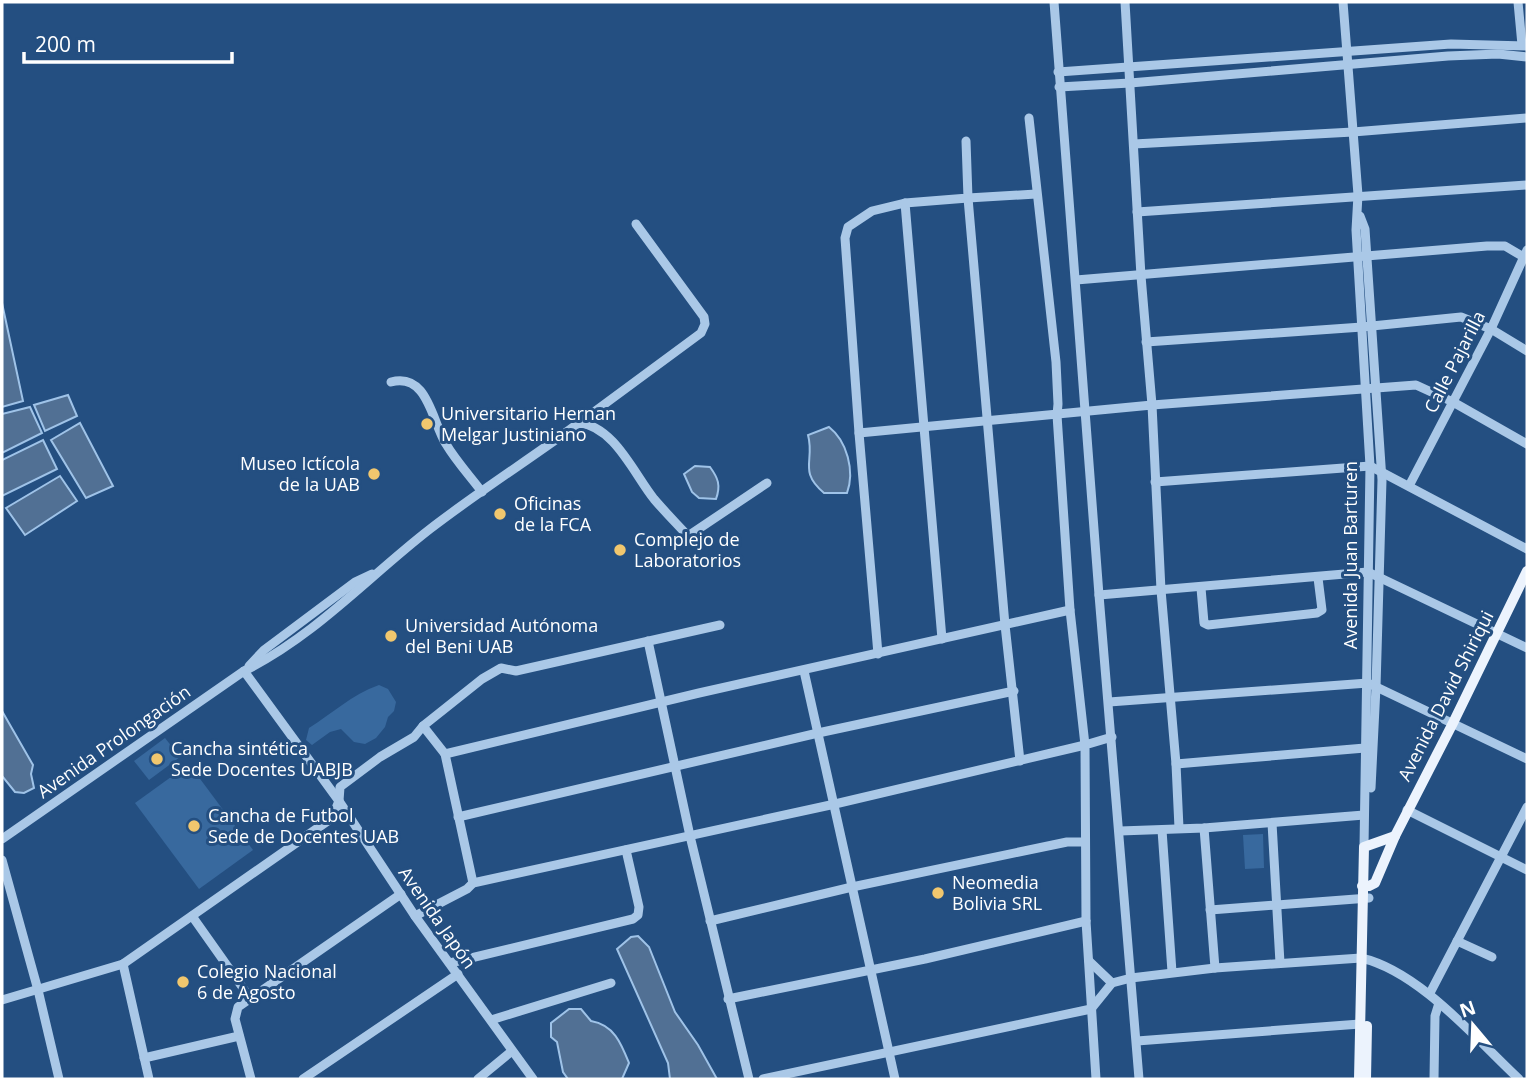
<svg xmlns="http://www.w3.org/2000/svg" width="1529" height="1081" viewBox="0 0 1529 1081" font-family="'Open Sans',sans-serif">
<style>
.green{fill:#38699e}
.water{fill:#517094;stroke:#9fc3e8;stroke-width:2}
.lines{fill:none;stroke-linecap:round;stroke-linejoin:round}
.minor{stroke:#aac8e7;stroke-width:9}
.major{stroke:#ecf3fd;stroke-width:10}
.poi-dot{fill:#f1c76e;stroke:#244f81;stroke-width:2.5}
.labels{text-anchor:middle;stroke-width:6;stroke-linejoin:round;paint-order:stroke}
.street-label{font-size:18px;fill:#fff;stroke:#244f81}
.poi-label{font-size:18px;fill:#fff;stroke:#244f81;text-anchor:start}
</style>
<rect width="100%" height="100%" fill="#244f81"/>
<g class="green">
<path d="M379,685l9,4 8,13 -2,9 -6,6 -3,10 -9,11 -11,6 -11,-2 -13,-13 -11,3 -18,13 -6,-5 3,-12c24,-15 42,-33 70,-43z"/>
<polygon points="165,738 180,757 149,780 134,761"/>
<polygon points="189,764 253,850 199,889 135,803"/>
<polygon points="1263,834 1264,868 1245,869 1243,835"/>
</g>
<g class="water">
<polygon points="2,303 23,401 2,407"/>
<polygon points="68,395 77,416 45,431 34,405"/>
<polygon points="30,407 42,433 2,453 2,414"/>
<polygon points="80,423 113,486 86,498 51,440"/>
<path d="M829,427c18,14 26,44 18,66h-23c-26,-22 -9,-32 -16,-58z"/>
<polygon points="43,440 57,469 2,496 2,460"/>
<path d="M695,466l15,1c8,11 11,18 6,32l-17,-1 -7,-6 -8,-18z"/>
<polygon points="60,476 77,501 25,535 6,508"/>
<polygon points="2,711 33,765 31,774 34,788 24,793 15,792 2,776"/>
<polygon points="638,936 649,947 675,1012 698,1045 717,1079 670,1079 668,1063 617,949 631,937"/>
<path d="M569,1009h12l10,12c23,4 30,22 38,42l-7,16h-54l-5,-7 -6,-30 -6,-5v-14z"/>
</g>
<g class="lines">
<g class="minor">
<polyline points="1054,2 1099,595 1139,1079"/>
<polyline points="1125,2 1141,276 1152,405 1161,590 1176,764 1179,828"/>
<polyline points="1343,2 1358,195 1356,230 1370,466 1364,847"/>
<polyline points="1518,2 1522,45"/>
<polyline points="1058,72 1451,44 1527,46"/>
<polyline points="1059,87 1130,83 1448,56 1498,54 1527,57"/>
<polyline points="1134,144 1353,132 1527,118"/>
<polyline points="905,203 942,639"/>
<polyline points="1137,212 1527,185"/>
<polyline points="1360,216 1365,229 1382,480 1376,687 1371,788"/>
<polyline points="1076,280 1487,246 1505,246 1527,259"/>
<polyline points="1146,342 1362,327 1461,317 1491,329 1527,351"/>
<path d="M391,382c37,-10 41,40 55,62 10,17 24,32 36,48"/>
<polyline points="579,423 701,333 705,324 704,317 636,224"/>
<polyline points="859,433 1152,405 1416,385 1453,402 1527,444"/>
<polyline points="1155,482 1370,466 1527,549"/>
<polyline points="1409,486 1491,329 1527,250"/>
<polyline points="1201,588 1204,623 1208,625 1317,613 1322,610 1318,578"/>
<polyline points="1099,595 1368,572 1527,648"/>
<polyline points="648,641 690,836 749,1079"/>
<polyline points="878,654 859,433 845,238 848,227 872,211 905,203 968,198 966,141"/>
<polyline points="249,666 264,650 355,582 372,574"/>
<polyline points="244,671 339,801 415,916 533,1079"/>
<polyline points="804,671 895,1079"/>
<polyline points="1109,702 1368,683 1527,759"/>
<polyline points="423,726 445,754 699,693 1070,610"/>
<polyline points="445,754 473,883"/>
<polyline points="1020,761 1005,625 968,198 1036,194"/>
<polyline points="1176,764 1365,748"/>
<polyline points="1407,810 1527,870"/>
<polyline points="458,817 818,733 1014,691"/>
<polyline points="1272,823 1280,963"/>
<polyline points="1204,828 1215,968"/>
<polyline points="1162,830 1172,972"/>
<polyline points="1120,831 1204,828 1364,815"/>
<path d="M2,839l242,-168c71,-35 124,-94 186,-142 48,-37 100,-70 149,-106 35,3 55,51 75,76 11,13 23,25 34,37l79,-53"/>
<polyline points="2,860 38,990 59,1079"/>
<polyline points="1210,910 1369,898"/>
<polyline points="192,916 250,998"/>
<polyline points="415,916 467,889 473,883 835,804 1085,745 1070,610 1057,415 1058,404 1056,362 1029,118"/>
<polyline points="710,921 852,887 1067,842 1084,842"/>
<polyline points="1457,941 1492,957"/>
<polyline points="1089,961 1112,983"/>
<polyline points="450,963 633,919 638,915 639,907 626,850"/>
<polyline points="123,964 149,1079"/>
<polyline points="1430,993 1527,807"/>
<polyline points="728,999 925,959 1086,921"/>
<polyline points="2,1000 123,964 332,818 339,801 340,787 380,757 414,737 423,726 482,679 501,668 516,671 720,625"/>
<polyline points="491,1020 611,983"/>
<polyline points="1137,1041 1360,1024"/>
<polyline points="144,1058 239,1036"/>
<polyline points="251,1079 235,1019 238,1007 401,894"/>
<polyline points="303,1079 458,974"/>
<polyline points="478,1079 512,1051"/>
<path d="M763,1079l328,-70 21,-26 19,-5 84,-10 146,-10c58,13 115,81 158,121"/>
<polyline points="1096,1079 1086,921 1085,745 1112,737"/>
<polyline points="1434,1079 1435,1016 1439,1003"/>
</g>
<g class="major">
<polyline points="1362,886 1369,886 1375,883 1395,836 1453,723 1527,571"/>
<polyline points="1359,1079 1364,847 1395,836"/>
<polyline points="1366,1079 1367,1026"/>
</g>
</g>
<g class="poi-dot">
<circle cx="427" cy="424" r="7"/>
<circle cx="374" cy="474" r="7"/>
<circle cx="500" cy="514" r="7"/>
<circle cx="620" cy="550" r="7"/>
<circle cx="391" cy="636" r="7"/>
<circle cx="157" cy="759" r="7"/>
<circle cx="194" cy="826" r="7"/>
<circle cx="938" cy="893" r="7"/>
<circle cx="183" cy="982" r="7"/>
</g>
<g class="labels">
<g class="street-label">
<text transform="translate(1455 362) rotate(-63)" y="6">Calle Pajarilla</text>
<text transform="translate(1351 555) rotate(-90)" y="6">Avenida Juan Barturen</text>
<text transform="translate(1446 696) rotate(-63)" y="6">Avenida David Shiriqui</text>
<text transform="translate(114 742) rotate(-35)" y="6">Avenida Prolongación</text>
<text transform="translate(437 918) rotate(55)" y="6">Avenida Japón</text>
</g>
<g class="poi-label">
<text x="441" y="420">Universitario Hernan<tspan x="441" dy="21">Melgar Justiniano</tspan></text>
<text x="360" y="470" text-anchor="end">Museo Ictícola<tspan x="360" dy="21">de la UAB</tspan></text>
<text x="514" y="510">Oficinas<tspan x="514" dy="21">de la FCA</tspan></text>
<text x="634" y="546">Complejo de<tspan x="634" dy="21">Laboratorios</tspan></text>
<text x="405" y="632">Universidad Autónoma<tspan x="405" dy="21">del Beni UAB</tspan></text>
<text x="171" y="755">Cancha sintética<tspan x="171" dy="21">Sede Docentes UABJB</tspan></text>
<text x="208" y="822">Cancha de Futbol<tspan x="208" dy="21">Sede de Docentes UAB</tspan></text>
<text x="952" y="889">Neomedia<tspan x="952" dy="21">Bolivia SRL</tspan></text>
<text x="197" y="978">Colegio Nacional<tspan x="197" dy="21">6 de Agosto</tspan></text>
</g>
</g>
<rect width="1529" height="1081" fill="none" stroke="#ffffff" stroke-width="7"/>
<g transform="translate(1473 1025) rotate(341)" stroke="#244f81" stroke-width="5" paint-order="stroke">
<path d="M0-5L12 26L0 18L-12 26Z" fill="#ffffff"/>
<text y="-10" font-size="19" font-weight="bold" text-anchor="middle" fill="#ffffff">N</text>
</g>
<path d="M24 52v10h208v-10" fill="none" stroke="#ffffff" stroke-width="3.5"/>
<text x="35" y="52" font-size="21" fill="#ffffff" stroke="#244f81" stroke-width="5" paint-order="stroke">200 m</text>
</svg>
